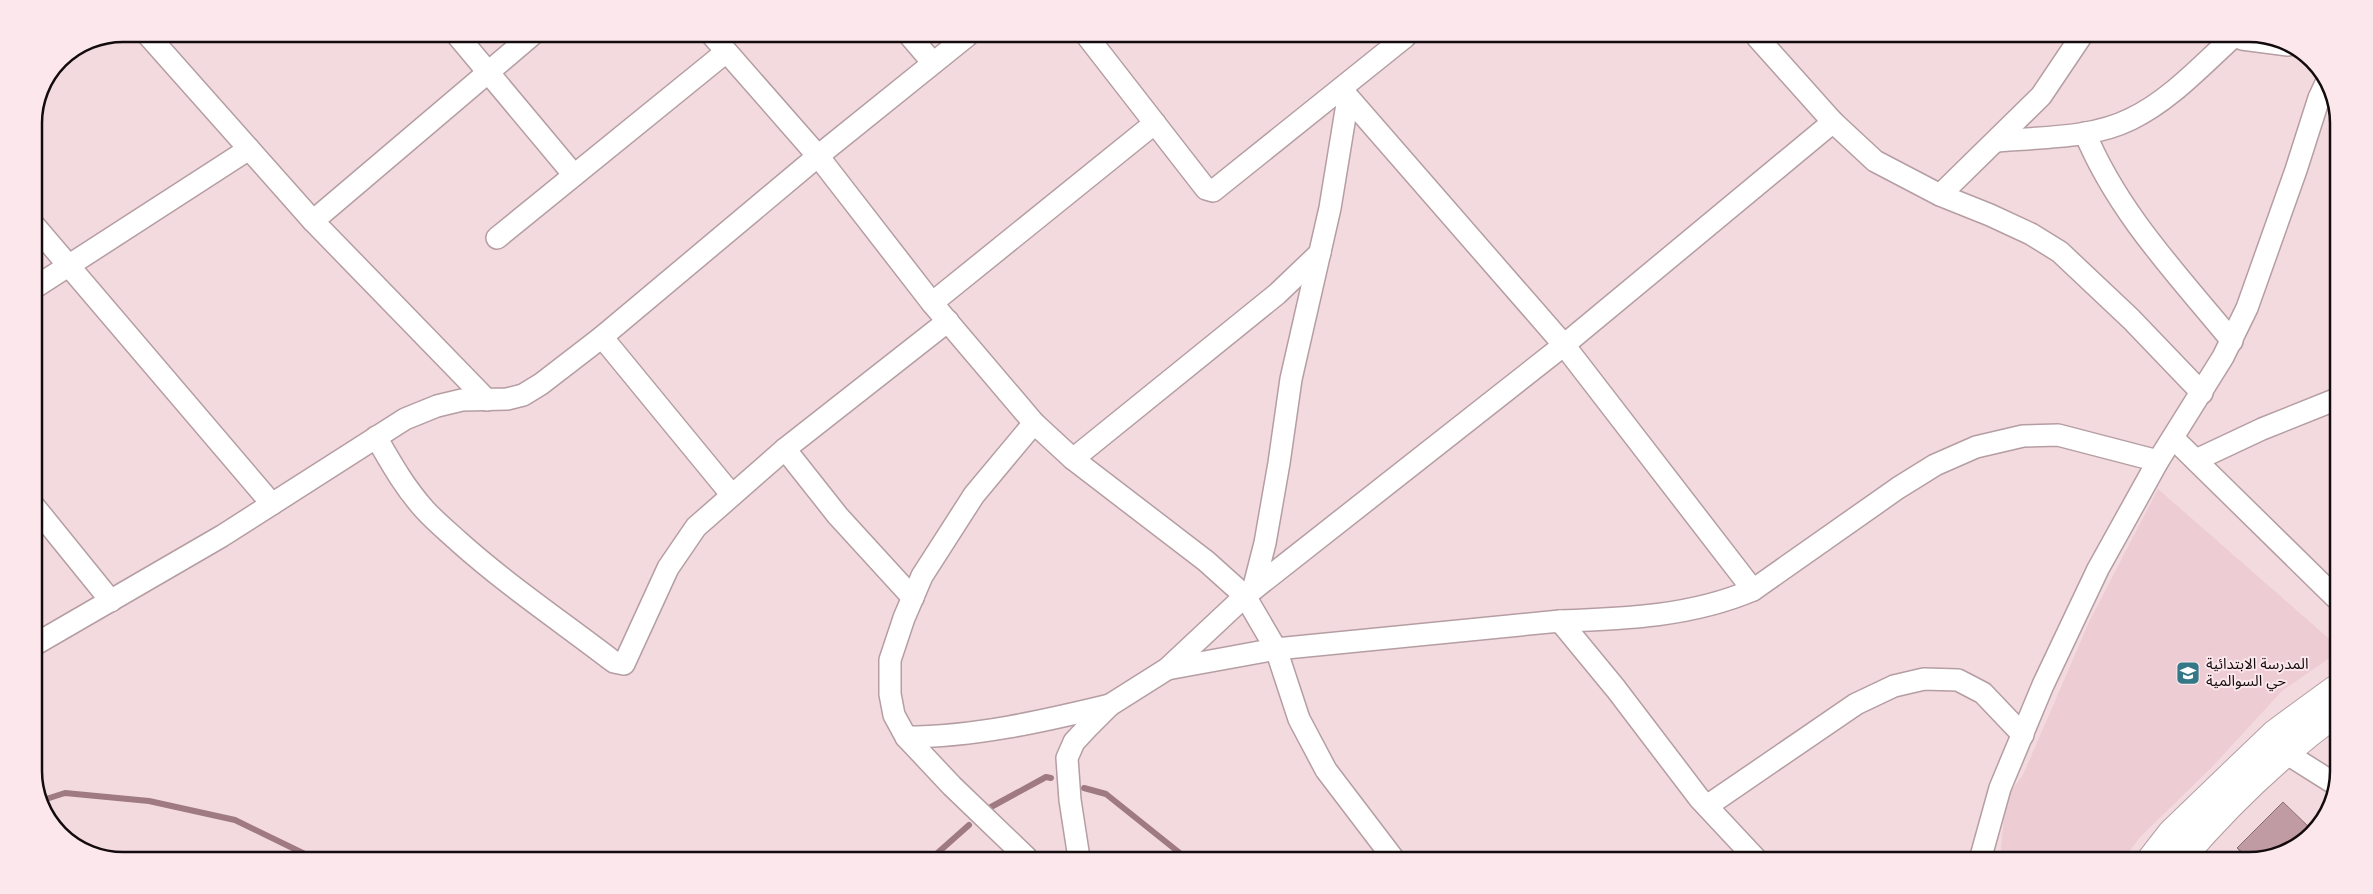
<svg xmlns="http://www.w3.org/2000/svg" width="2373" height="894" viewBox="0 0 2373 894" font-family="Lato,'Noto Sans Arabic',sans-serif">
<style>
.built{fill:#edccd3}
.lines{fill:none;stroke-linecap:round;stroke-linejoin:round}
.stream{stroke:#9f7a83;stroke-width:6}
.minor-casing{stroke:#b59ea3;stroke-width:24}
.secondary-casing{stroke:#b59ea3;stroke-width:30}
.minor{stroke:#fff;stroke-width:21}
.secondary{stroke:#fff;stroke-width:28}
.wall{fill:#a6858c}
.building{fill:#c19ba3;stroke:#876c72}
.labels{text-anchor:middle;stroke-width:4;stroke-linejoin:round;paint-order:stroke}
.poi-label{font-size:15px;fill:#130b0d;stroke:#fce8ec;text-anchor:start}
.rim{fill:none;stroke:#130b0d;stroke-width:2.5}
</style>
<rect width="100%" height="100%" fill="#f2dadf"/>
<polygon class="built" points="2158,489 2335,644 2335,654 2282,691 2212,767 2140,837 2123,860 2000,860 2006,798 2023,775 2090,620"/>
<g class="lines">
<g class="stream">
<polyline points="1084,788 1106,794 1186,858"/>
<polyline points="43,800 65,793 149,801 235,820 309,856"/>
<polyline points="991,807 1046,777 1051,778"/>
<polyline points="933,857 969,825"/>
</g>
<g class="minor-casing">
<g id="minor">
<polyline points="147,34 313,221"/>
<polyline points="457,35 574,175"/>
<polyline points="712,35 818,156 932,303 1034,423 1073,459 1206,561 1245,596 1276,649 1299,719 1326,770 1393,858"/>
<polyline points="910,36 933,63"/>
<polyline points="1087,36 1206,189 1213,191 1405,37"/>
<polyline points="1757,37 1833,122 1875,161 1940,195 1990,215 2031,234 2060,252 2131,319 2202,393"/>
<polyline points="2242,39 2288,45"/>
<polyline points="1341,89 1564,345 1753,590"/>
<path d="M2085,133c33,80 93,142 147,208"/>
<path d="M1997,141c43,-4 94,-2 134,-22 38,-18 70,-53 101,-81"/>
<polyline points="1940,195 2041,96 2080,38"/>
<polyline points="34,225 272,504"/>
<polyline points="497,238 726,52"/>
<polyline points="34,288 249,149"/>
<polyline points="932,303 1155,123"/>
<polyline points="602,337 731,494"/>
<polyline points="487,400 313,221 532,35"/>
<path d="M376,437c15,26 29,51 49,73 10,11 22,21 33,31 49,44 104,81 156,121l10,2 44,-96 28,-41 89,-78 163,-128"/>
<polyline points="2173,438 2336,598"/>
<polyline points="785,449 838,516 913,598"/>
<polyline points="1073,459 1277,294 1320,253"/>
<polyline points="2196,460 2262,429 2337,399"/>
<polyline points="34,506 111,601"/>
<polyline points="1253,590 1265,543 1279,463 1291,379 1330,208 1348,98"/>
<path d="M1560,621c66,-2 132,-5 193,-31l145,-102 37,-23 41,-18 47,-11 35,-1 100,26"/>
<polyline points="34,645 222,536 405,419 437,406 462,400 507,399 523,395 541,384 602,337 818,156 967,36"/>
<polyline points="1167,669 1276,649 1560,621 1616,689 1699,798 1756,859"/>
<path d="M906,737c68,0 138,-16 204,-32"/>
<polyline points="2286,753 2335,784"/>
<polyline points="1707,806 1856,704 1894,686 1924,679 1958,680 1983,693 2023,735"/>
<polyline points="1026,857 952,786 906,737 894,715 890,694 890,660 904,618 922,576 974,495 1034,423"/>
<polyline points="1079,858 1070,800 1067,758 1074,742 1087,728 1110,705 1167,669 1245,596 1564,345 1833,122"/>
<polyline points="1980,860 2000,788 2043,685 2098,569 2158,461 2223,357 2247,308 2296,170 2319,98 2326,83"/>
</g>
</g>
<g class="secondary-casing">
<g id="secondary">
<polyline points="2151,860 2172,833 2275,734 2335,690"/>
<path d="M2179,860c46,-54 99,-105 156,-147"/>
</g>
</g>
<use href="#minor" class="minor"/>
<use href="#secondary" class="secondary"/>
</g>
<polygon class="wall" points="2304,842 2250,860 2247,860 2244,858 2237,848"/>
<polygon class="building" points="2283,802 2312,830 2304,842 2252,860 2237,848"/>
<defs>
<g id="school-square" transform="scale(1.25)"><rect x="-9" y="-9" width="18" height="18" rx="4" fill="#347887" stroke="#fce8ec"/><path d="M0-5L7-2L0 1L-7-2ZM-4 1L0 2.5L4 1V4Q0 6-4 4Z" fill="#fff"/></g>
</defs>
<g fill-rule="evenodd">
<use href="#school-square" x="2188" y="673"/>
</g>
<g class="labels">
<g class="poi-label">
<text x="2206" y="669">المدرسة الابتدائية<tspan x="2206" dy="17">حي السوالمية</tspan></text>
</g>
</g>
<path d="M0 0H2373V894H0ZM123 42H2249A81 81 0 0 1 2330 123V771A81 81 0 0 1 2249 852H123A81 81 0 0 1 42 771V123A81 81 0 0 1 123 42Z" fill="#fce8ec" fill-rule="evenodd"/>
<path class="rim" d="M123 42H2249A81 81 0 0 1 2330 123V771A81 81 0 0 1 2249 852H123A81 81 0 0 1 42 771V123A81 81 0 0 1 123 42Z"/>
</svg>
